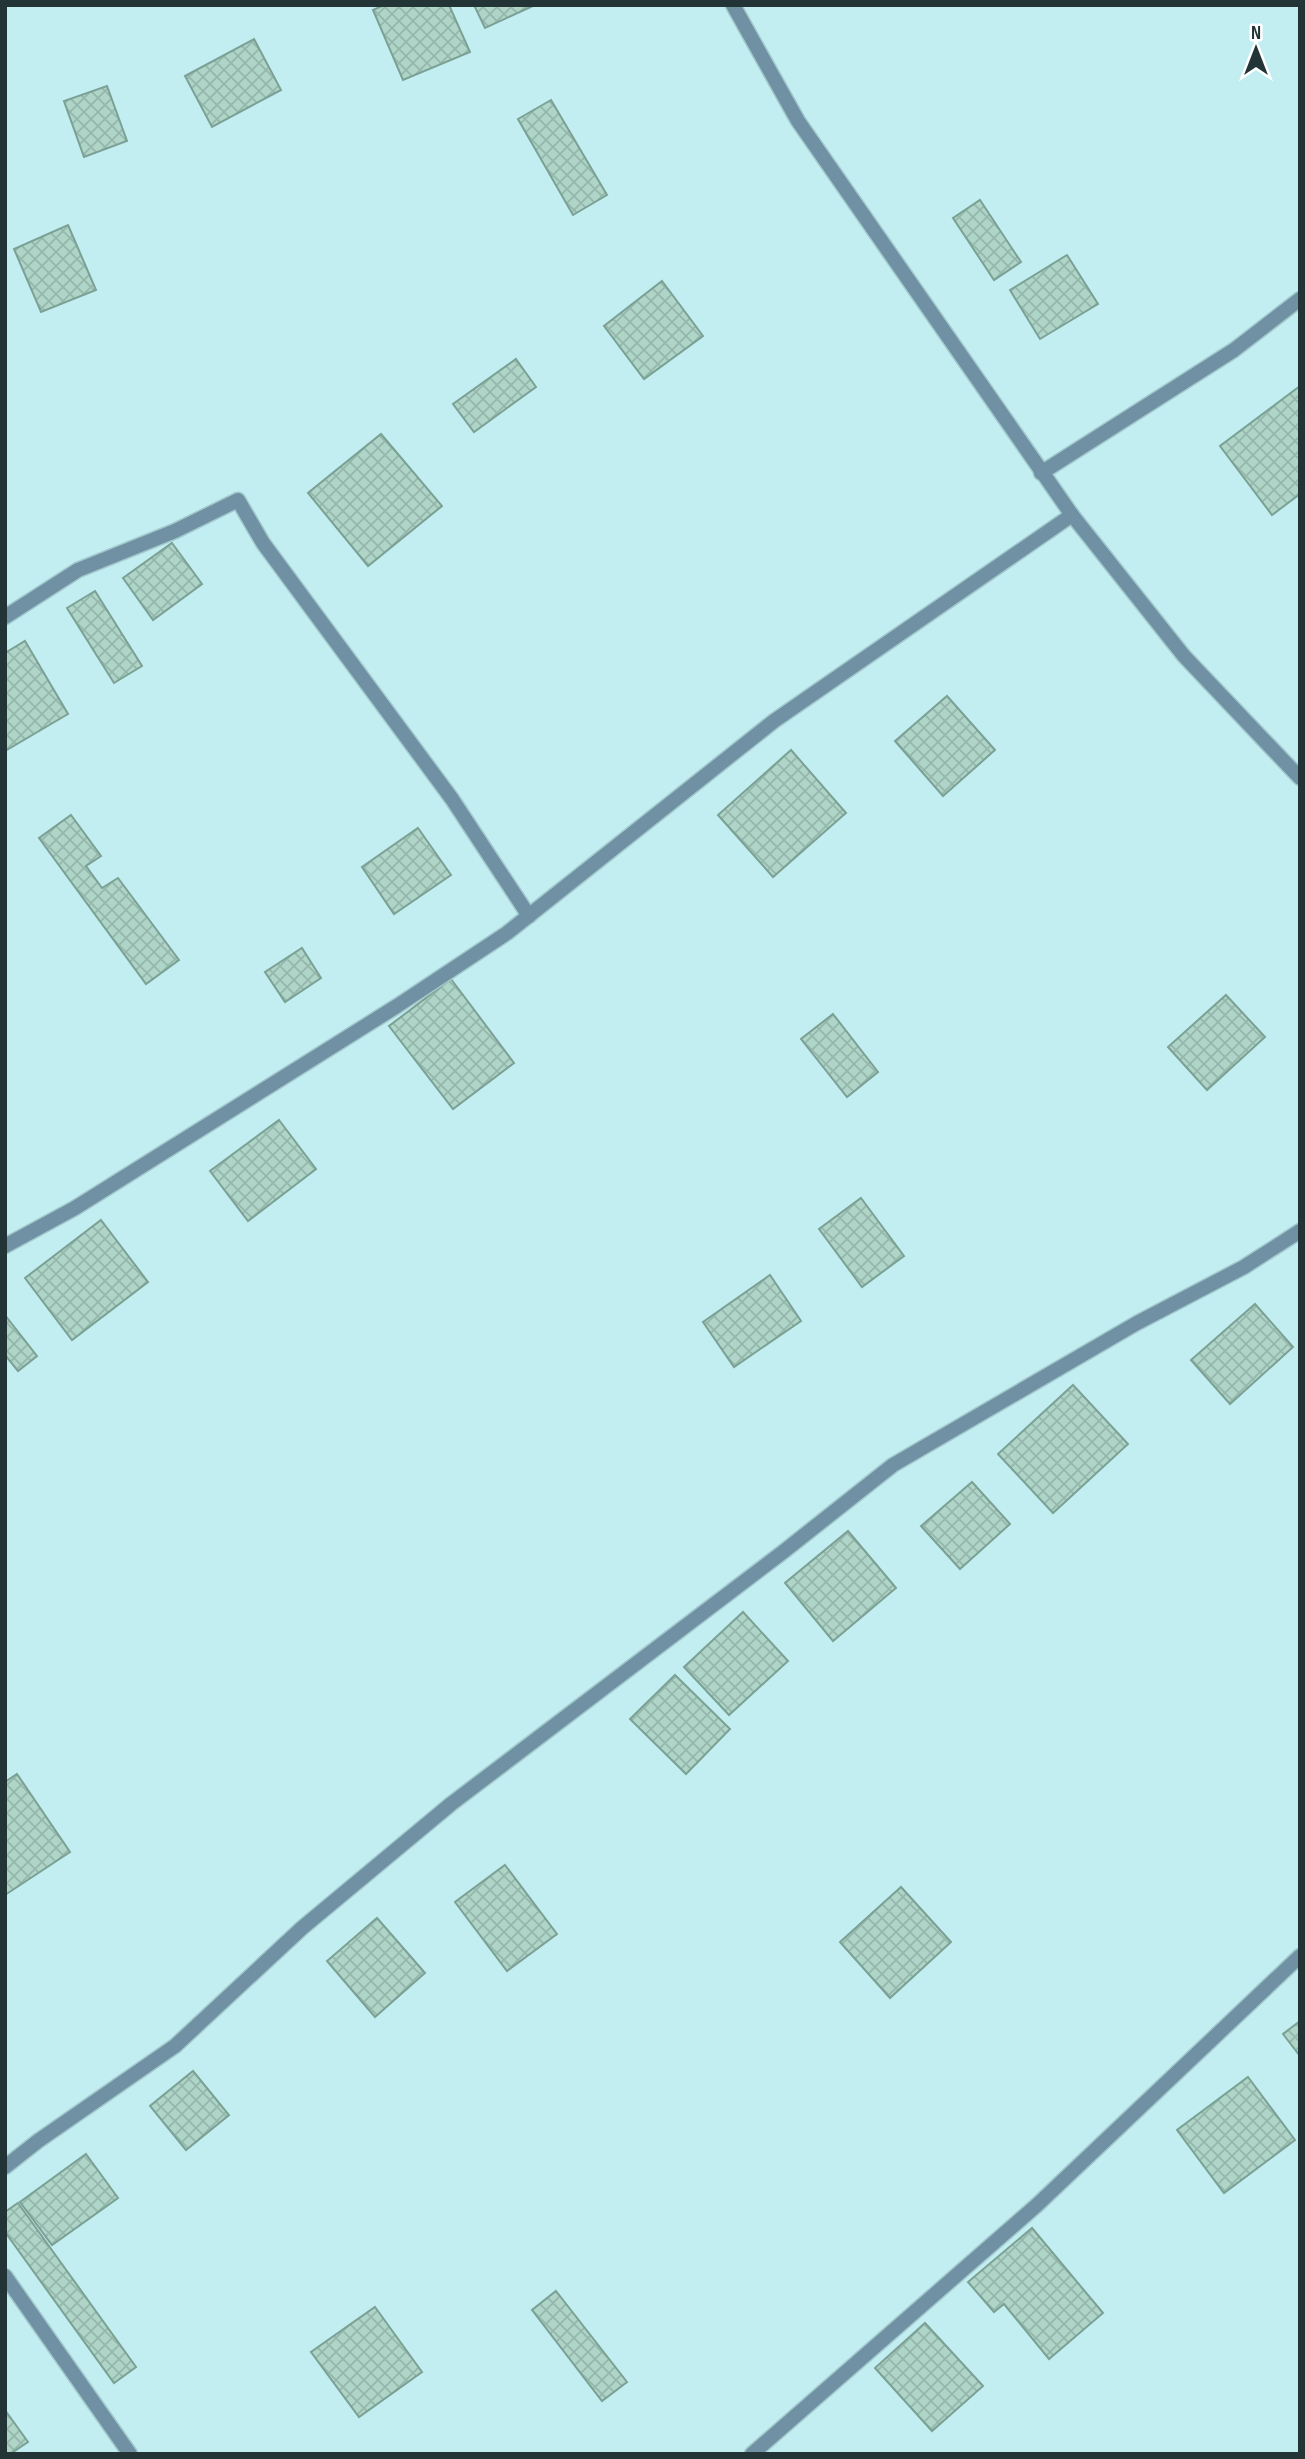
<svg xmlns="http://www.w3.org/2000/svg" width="1305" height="2459" viewBox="0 0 1305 2459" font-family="'Sofia Sans Condensed',sans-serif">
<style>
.building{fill:url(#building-cross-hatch);stroke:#7ba194;stroke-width:2}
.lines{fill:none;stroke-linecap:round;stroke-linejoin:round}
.minor-casing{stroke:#a2c9cc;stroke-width:17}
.tertiary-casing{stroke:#a2c9cc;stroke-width:17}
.minor{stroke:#7090a4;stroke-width:14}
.tertiary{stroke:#7090a4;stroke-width:14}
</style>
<defs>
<pattern id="building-cross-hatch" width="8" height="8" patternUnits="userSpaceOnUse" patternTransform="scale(1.75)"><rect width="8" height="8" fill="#aed5c8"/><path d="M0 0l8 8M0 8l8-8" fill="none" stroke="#95b7ac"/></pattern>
</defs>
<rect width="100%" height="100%" fill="#c2eef2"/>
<g class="building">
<polygon points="384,5 449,5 470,52 403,80 373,10"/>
<polygon points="474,5 535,5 485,28"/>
<polygon points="254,39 281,90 212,127 185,76"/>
<polygon points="107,86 127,141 84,157 64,101"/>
<polygon points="551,100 607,195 573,215 518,119"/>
<polygon points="980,200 1021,262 994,280 953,218"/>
<polygon points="68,225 96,290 41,312 14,249"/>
<polygon points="1067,255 1098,304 1040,339 1010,290"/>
<polygon points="662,281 703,336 644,379 604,326"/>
<polygon points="516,359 536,387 474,432 453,404"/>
<polygon points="1300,386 1300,494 1272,515 1220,446"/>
<polygon points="381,434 442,506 368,566 308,493"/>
<polygon points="172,543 202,584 153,620 123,578"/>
<polygon points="95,591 142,666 114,683 67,608"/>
<polygon points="25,641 68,714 5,751 5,653"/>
<polygon points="947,696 995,750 943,796 895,741"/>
<polygon points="791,750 846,813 773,877 718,815"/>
<polygon points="71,815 101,856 86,866 102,888 118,878 179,960 146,984 39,838"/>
<polygon points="418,828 451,875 394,914 362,867"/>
<polygon points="302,948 321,978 285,1002 265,972"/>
<polygon points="451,979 514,1063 453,1109 389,1026"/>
<polygon points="1226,995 1265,1037 1207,1090 1168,1047"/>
<polygon points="833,1014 878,1072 847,1097 801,1039"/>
<polygon points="279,1120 316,1169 248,1221 210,1171"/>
<polygon points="861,1198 904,1256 862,1287 819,1229"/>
<polygon points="101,1220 148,1282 72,1340 25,1278"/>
<polygon points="770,1275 801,1321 734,1367 703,1322"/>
<polygon points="1255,1304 1293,1347 1230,1404 1191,1360"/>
<polygon points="5,1315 37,1356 18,1371 5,1355"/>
<polygon points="1073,1385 1128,1444 1053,1513 998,1454"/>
<polygon points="972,1482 1010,1524 960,1569 921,1526"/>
<polygon points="848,1531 896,1588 833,1641 785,1583"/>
<polygon points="743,1612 788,1661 729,1715 684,1667"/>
<polygon points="675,1675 730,1729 686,1774 630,1719"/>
<polygon points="17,1774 70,1852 5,1895 5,1782"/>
<polygon points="505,1865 557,1934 507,1971 455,1902"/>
<polygon points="901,1887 951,1942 890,1998 840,1942"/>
<polygon points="377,1918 425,1973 375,2017 327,1961"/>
<polygon points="1300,2021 1300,2056 1283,2034"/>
<polygon points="193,2071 229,2115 186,2150 150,2106"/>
<polygon points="1248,2077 1295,2140 1224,2193 1177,2130"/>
<polygon points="86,2154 118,2198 52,2245 20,2202"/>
<polygon points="18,2203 136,2367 114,2383 5,2232 5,2212"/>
<polygon points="1032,2228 1103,2313 1049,2359 1004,2304 994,2312 968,2282"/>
<polygon points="556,2291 627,2382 602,2401 532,2310"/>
<polygon points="375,2307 422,2372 359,2417 311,2352"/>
<polygon points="925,2323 983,2386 932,2431 875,2368"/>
<polygon points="5,2410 28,2442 10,2454 5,2454"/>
</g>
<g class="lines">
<g class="minor-casing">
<g id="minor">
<polyline points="5,617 78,570 175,531 238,500 263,543 452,799 529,916"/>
<polyline points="5,1246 75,1208 397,1006 507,933 774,721 1072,515"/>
<polyline points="5,2167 38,2141 175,2046 302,1928 451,1804 783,1552 893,1465 1137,1323 1244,1267 1300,1231"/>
<polyline points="5,2276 130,2454"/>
<polyline points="752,2454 1037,2205 1300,1956"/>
</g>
</g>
<g class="tertiary-casing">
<g id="tertiary">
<polyline points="733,5 798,121 1072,515 1184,656 1300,778"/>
<polyline points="1041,473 1234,350 1300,299"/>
</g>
</g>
<use href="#minor" class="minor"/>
<use href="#tertiary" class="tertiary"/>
</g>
<rect width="1305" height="2459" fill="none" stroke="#233436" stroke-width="14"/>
<g transform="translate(1256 49)" stroke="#ffffff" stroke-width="5" paint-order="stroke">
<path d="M0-5L12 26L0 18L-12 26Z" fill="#233436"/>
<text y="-10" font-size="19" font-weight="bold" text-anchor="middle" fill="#233436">N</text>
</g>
</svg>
